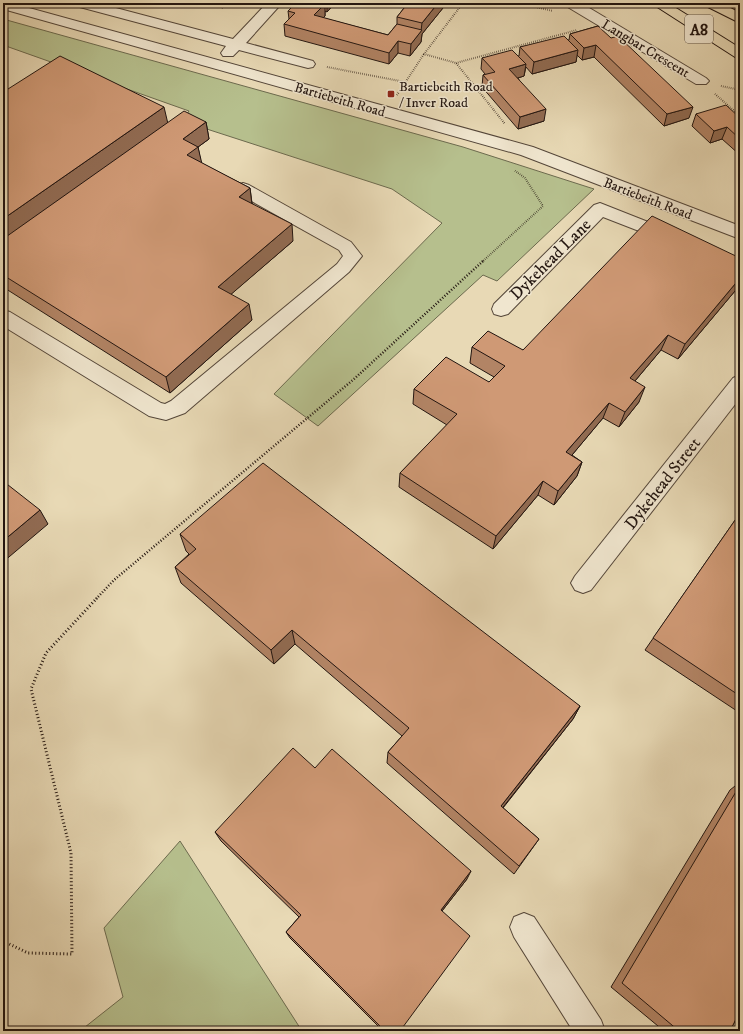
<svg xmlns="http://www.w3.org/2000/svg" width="743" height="1034" viewBox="0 0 743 1034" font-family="'IM FELL DW Pica',serif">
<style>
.green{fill:#b6bf8d;stroke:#6c6a4e}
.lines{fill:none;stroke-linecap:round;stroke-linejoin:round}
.minor-casing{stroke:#544639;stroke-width:2}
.major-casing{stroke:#221510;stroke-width:2}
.path-far2{stroke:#221510;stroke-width:2;stroke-dasharray:0.5 1.5;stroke-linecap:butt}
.path-far1{stroke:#221510;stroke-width:2.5;stroke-dasharray:1 2;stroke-linecap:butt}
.path{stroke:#221510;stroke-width:3;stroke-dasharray:1 2.5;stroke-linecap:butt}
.minor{fill:#f0e6cf;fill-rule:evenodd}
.major{fill:#e8d9b5;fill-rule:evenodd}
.wall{fill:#b28465;stroke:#221510}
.shaded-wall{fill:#916b52;stroke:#221510}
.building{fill:#cf9975;stroke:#221510}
.poi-dot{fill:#8f2418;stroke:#f0e6cf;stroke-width:1.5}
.labels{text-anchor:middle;stroke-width:3;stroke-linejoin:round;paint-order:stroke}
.far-street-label{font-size:14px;fill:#221510;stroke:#f0e6cf}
.far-poi-label{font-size:14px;fill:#221510;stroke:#f0e6cf;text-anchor:start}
.shield{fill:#f0e6cf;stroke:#605449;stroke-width:1}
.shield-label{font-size:16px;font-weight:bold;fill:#221510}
.street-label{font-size:17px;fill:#221510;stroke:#f0e6cf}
</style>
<rect width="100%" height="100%" fill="#e8d9b5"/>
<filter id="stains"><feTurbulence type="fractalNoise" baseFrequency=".005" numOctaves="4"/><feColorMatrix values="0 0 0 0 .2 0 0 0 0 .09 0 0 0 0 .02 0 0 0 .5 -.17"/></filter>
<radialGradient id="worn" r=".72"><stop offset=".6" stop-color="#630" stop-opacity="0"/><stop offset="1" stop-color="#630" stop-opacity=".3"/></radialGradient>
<g class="green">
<polygon points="3,19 463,147 594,189 497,281 483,275 318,426 274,394 442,223 392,189 182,121 189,111 3,45"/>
<polygon points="180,841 302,1031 80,1031 123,997 104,928"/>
</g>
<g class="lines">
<g class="minor-casing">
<g id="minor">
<polygon points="3,3 11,3 533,147 740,226 740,239 521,155 3,9"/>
<polygon points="74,3 97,3 233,39 267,3 282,3 246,43 313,61 315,64 313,67 308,68 239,50 233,56 223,56 221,53 226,46 76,6"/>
<polygon points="564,3 581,3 706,78 709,81 706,84 696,84 566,6"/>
<polygon points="243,183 249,185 351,242 362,256 349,272 185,413 166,420 149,416 3,326 3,310 10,312 161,403 165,404 171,401 337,264 343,256 339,250 237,193 235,189 237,185"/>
<polygon points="600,203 676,233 679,237 676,241 670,243 603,217 508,314 501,316 494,314 492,309 494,304 594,205"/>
<polygon points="740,375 740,398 591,590 583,593 575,590 571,583 575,576 733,378"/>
<polygon points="524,913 534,917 601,1020 605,1031 573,1031 514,937 510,927 514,917"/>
</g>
</g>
<g class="major-casing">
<g id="major">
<polygon points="651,3 668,3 740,48 740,58 735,57"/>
<polygon points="704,3 721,3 740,13 740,23 706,6"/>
</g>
</g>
<g class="path-far2">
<polyline points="463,3 424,54 456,63 505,124"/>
<polyline points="518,3 553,11"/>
<polyline points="630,3 637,7"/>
<polyline points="456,63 577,30"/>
<polyline points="327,67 405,82"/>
<polyline points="721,86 740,90"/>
<polyline points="715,94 740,116"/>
<polyline points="397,95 424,54"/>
<polyline points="482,262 543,206 525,178 514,170"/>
</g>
<polyline class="path-far1" points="96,599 114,580 354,379 483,261"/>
<polyline class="path" points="3,941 28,953 72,954 71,853 31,689 46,653 97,598"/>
<use href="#minor" class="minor"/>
<use href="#major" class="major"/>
</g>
<g class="wall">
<polygon points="205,3 228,3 223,8"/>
<polygon points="296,3 335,3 327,12 325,11 325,16 323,18 388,35 397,24 397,17 408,3 447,3 422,34 421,42 410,56 398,53 389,64 285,36 284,24 289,19 288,11"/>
<polygon points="598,26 689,118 664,126 594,57 582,60 577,55 576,62 532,74 526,67 524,76 518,78 544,121 518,129 482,87 483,75 485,74 481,69 482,58 519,56 520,47 569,40 570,34"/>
<polygon points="3,87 8,89 167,123 206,122 209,139 198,147 201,163 250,188 252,203 293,241 231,294 252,320 170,393 3,287"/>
<polygon points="696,114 740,118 740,155 722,139 710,143 692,126"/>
<polygon points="740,258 740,285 678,359 661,350 635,381 639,402 619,427 603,418 572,455 582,462 577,476 554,505 538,495 493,549 399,487 400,473 447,425 413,404 414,389 489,382 494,377 470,363 472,347 523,350"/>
<polygon points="740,513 740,713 645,650"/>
<polygon points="180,534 580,706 573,719 503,808 539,839 514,874 387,763 388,752 402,736 295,644 274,664 181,583 175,567 189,554 186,551"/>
<polygon points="315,768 467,879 442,911 400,1031 383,1031 290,938 286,932 299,917 221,841 215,832"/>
<polygon points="740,782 740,1011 730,1031 664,1031 611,987 730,790"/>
</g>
<g class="shaded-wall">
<polygon points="222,3 228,3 223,8"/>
<polygon points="327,3 335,3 327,12"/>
<polygon points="438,3 447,3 422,34 421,42 410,56 411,44 421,31 422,23"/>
<polygon points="325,4 325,16 315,27 314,15"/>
<polygon points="398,41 398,53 389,64 389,53"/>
<polygon points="596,45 594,57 582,60 584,48"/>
<polygon points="578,50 576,62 532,74 534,62"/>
<polygon points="526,64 524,76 508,81 509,69"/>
<polygon points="164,107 168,124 3,241 3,219"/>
<polygon points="693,107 689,118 664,126 667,114"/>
<polygon points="546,109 544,121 518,129 520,117"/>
<polygon points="206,122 209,139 198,147 202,164 190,172 183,139"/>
<polygon points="727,127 722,139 710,143 714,131"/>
<polygon points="250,188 252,205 239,197"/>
<polygon points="292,224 293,241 221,303 218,287"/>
<polygon points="740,278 740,285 678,359 685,344"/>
<polygon points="249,304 252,320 170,393 166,377"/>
<polygon points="668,335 661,350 624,394 630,378"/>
<polygon points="645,387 639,402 619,427 625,412"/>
<polygon points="609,403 603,418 562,467 566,452"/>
<polygon points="582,462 577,476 554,505 558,491"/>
<polygon points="543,481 538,495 493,549 496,536"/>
<polygon points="40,510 48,524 3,562 3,541"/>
<polygon points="292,630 295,644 274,664 271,650"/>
<polygon points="580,706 573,719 496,816 501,806"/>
<polygon points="471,871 467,879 438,916 441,910"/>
</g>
<g class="building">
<polygon points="296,3 321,3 325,4 314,15 388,35 397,24 422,30 411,44 398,41 389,53 284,24 295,13 288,11"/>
<polygon points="408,3 438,3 422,23 397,17"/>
<polygon points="598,26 611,38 618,36 693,107 667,114 596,45 584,48 570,34"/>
<polygon points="564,36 578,50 534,62 520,47"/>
<polygon points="512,50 526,64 509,69 546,109 520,117 483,75 495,72 482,58"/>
<polygon points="60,56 164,107 3,219 3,87 8,89"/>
<polygon points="726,105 740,118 740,139 727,127 714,131 696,114"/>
<polygon points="184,111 206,122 183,139 198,147 187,155 250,188 239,197 292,224 218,287 249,304 166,377 3,275 3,239"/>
<polygon points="652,216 740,258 740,278 685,344 668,335 630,378 645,387 625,412 609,403 566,452 582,462 558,491 543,481 496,536 400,473 457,414 414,389 446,357 489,382 505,366 472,347 488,331 523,350"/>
<polygon points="263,463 580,706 501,806 539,839 519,866 388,752 409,728 292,630 271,650 175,567 196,549 180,534"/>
<polygon points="3,481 40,510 3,541"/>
<polygon points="740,513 740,696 653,638"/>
<polygon points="293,748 315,768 332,749 471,871 441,910 470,936 400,1031 385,1031 286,932 301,915 215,832"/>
<polygon points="740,785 740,1011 730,1031 679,1031 622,983"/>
</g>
<rect class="poi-dot" x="387" y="90" width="8" height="8" rx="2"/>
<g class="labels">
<g class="far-street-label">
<text transform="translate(646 48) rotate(31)" y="5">Langbar Crescent</text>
<text transform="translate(340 99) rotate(16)" y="5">Bartiebeith Road</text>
<text transform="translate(648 198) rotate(21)" y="5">Bartiebeith Road</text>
</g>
<g class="far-poi-label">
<text x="399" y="91">Bartiebeith Road<tspan x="399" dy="16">/ Inver Road</tspan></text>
</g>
<rect class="shield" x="685" y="15" width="28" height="28" rx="3"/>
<g class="shield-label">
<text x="699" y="35">A8</text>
</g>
<g class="street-label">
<text transform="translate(550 259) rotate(-45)" y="6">Dykehead Lane</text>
<text transform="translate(662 483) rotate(-52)" y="6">Dykehead Street</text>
</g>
</g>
<rect width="743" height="1034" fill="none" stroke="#e8d9b5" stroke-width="16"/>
<rect x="4" y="4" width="735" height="1026" fill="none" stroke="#221510" stroke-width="2"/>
<rect x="8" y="8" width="727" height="1018" fill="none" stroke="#221510"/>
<rect width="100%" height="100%" filter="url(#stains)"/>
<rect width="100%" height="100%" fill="url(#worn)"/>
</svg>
